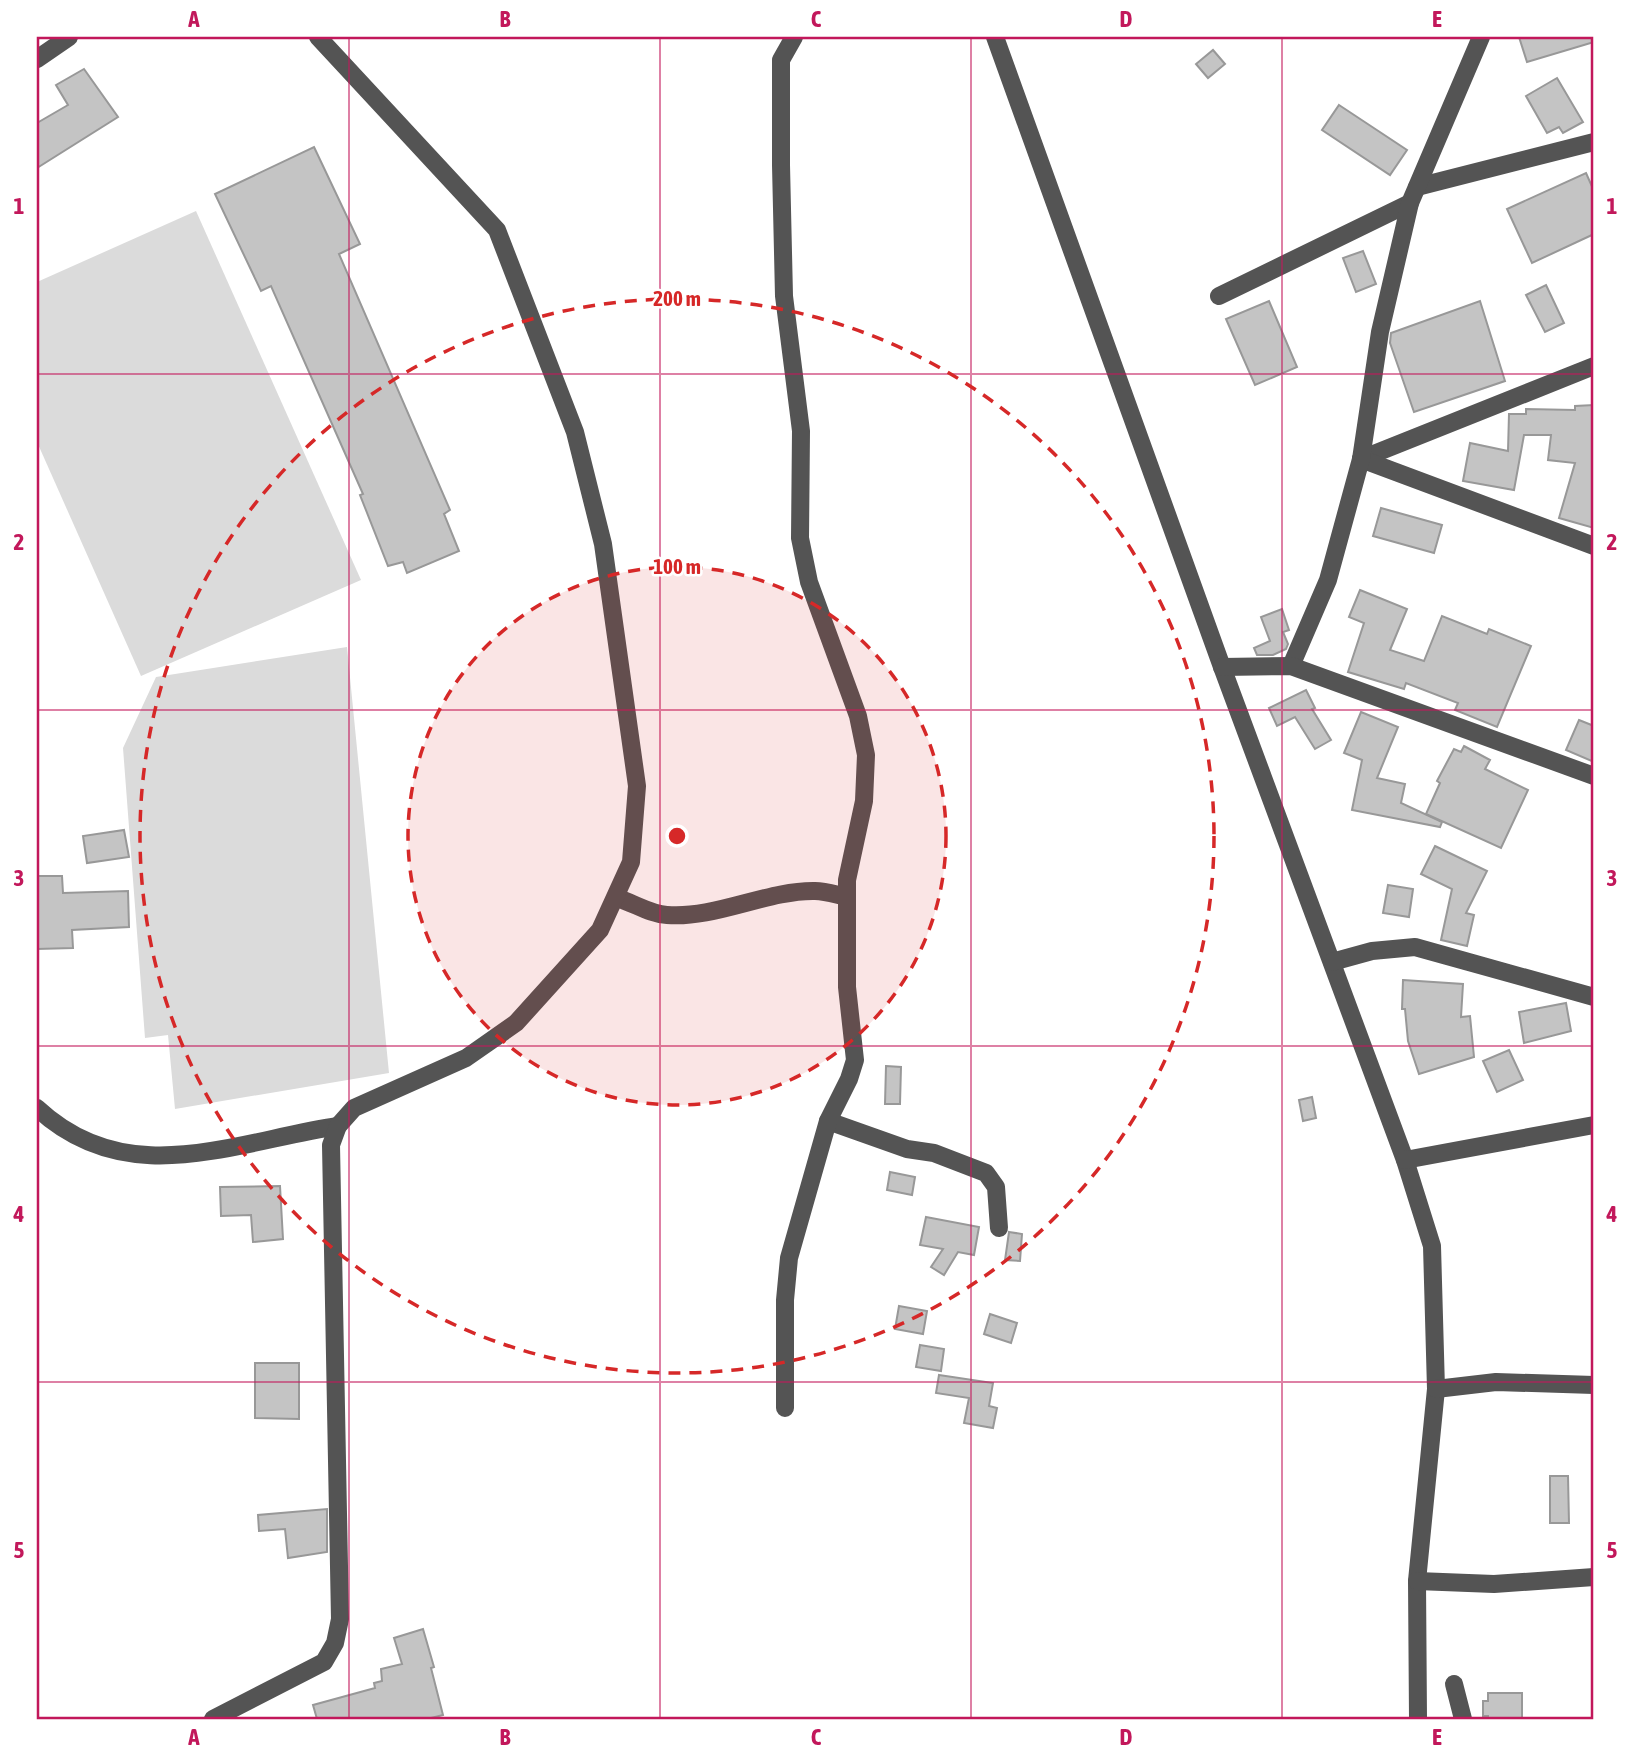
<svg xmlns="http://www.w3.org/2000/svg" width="1631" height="1756" viewBox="0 0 1631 1756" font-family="'Asap Condensed',sans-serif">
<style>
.green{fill:#dbdbdb}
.building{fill:#c4c4c4;stroke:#989898;stroke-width:2}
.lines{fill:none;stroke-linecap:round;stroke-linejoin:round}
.minor{stroke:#545454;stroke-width:18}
.grid{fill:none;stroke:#c2185b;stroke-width:2;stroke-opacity:0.55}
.ring{fill:none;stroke:#d62828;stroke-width:3.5;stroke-dasharray:12 9}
.centre{fill:#d62828;stroke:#fff;stroke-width:3.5}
.ring-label{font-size:21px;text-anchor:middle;font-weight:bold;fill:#d62828;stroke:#fff;stroke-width:5;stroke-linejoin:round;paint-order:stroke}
.neatline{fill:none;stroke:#c2185b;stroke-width:2.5}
.grid-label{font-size:23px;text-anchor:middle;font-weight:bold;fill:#c2185b}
</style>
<rect width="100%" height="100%" fill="#fff"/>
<g class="green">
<polygon points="196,211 361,580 141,676 37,442 37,282"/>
<polygon points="347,647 389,1073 175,1109 168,1035 145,1038 123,748 156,677"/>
</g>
<g class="building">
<polygon points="1519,37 1594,37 1594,42 1527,62"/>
<polygon points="1213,50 1225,64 1208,78 1196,64"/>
<polygon points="84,69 118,117 37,168 37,123 68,105 56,85"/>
<polygon points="1557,78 1583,122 1563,133 1559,127 1547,133 1526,96"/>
<polygon points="1339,105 1407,150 1390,175 1322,130"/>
<polygon points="314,147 360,244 339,254 450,510 444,514 459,551 407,573 403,562 388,566 360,495 363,494 271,286 261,291 215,194"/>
<polygon points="1586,173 1594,191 1594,234 1532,263 1507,209"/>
<polygon points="1363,251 1376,284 1356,292 1343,258"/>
<polygon points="1546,285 1564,323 1545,332 1526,295"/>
<polygon points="1269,301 1297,367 1255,385 1226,319"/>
<polygon points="1480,301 1505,381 1414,412 1390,343 1391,333"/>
<polygon points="1594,405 1594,528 1559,518 1575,463 1548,460 1551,435 1524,435 1514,490 1463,481 1470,443 1508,451 1509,414 1526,414 1526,409 1575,410 1575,406"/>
<polygon points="1381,508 1442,525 1434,553 1373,536"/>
<polygon points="1360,590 1407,609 1390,650 1424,661 1442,616 1487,634 1489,629 1531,646 1497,727 1455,710 1458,703 1406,683 1404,689 1348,672 1364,623 1349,617"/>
<polygon points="1282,609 1289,630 1283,632 1288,644 1286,649 1273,655 1257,655 1254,648 1270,641 1261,617"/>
<polygon points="1306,690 1315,708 1312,709 1331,740 1315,749 1295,717 1277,726 1269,708"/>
<polygon points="1361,712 1398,727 1377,778 1405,784 1401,803 1442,822 1440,827 1352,810 1362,760 1344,753"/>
<polygon points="1579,720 1594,726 1594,762 1566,750"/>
<polygon points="1464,746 1490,760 1485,769 1528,790 1501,848 1426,814 1440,783 1437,781 1454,749 1461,752"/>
<polygon points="124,830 129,857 87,863 83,836"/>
<polygon points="1435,846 1487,871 1466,913 1474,915 1467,946 1441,940 1452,889 1421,874"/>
<polygon points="37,876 62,876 63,893 128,891 129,927 72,930 73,948 37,949"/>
<polygon points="1388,885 1413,889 1409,917 1383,913"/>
<polygon points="1403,980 1463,984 1461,1017 1470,1016 1474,1057 1419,1074 1408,1041 1405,1009 1402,1009"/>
<polygon points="1566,1003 1571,1031 1524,1043 1519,1012"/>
<polygon points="1509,1050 1523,1080 1497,1092 1483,1061"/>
<polygon points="886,1066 901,1067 900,1104 885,1104"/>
<polygon points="1312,1097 1316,1118 1303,1121 1299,1100"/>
<polygon points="890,1172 915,1177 912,1195 887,1190"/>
<polygon points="280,1186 283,1239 253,1242 251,1215 221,1216 220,1187"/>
<polygon points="926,1217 979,1227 974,1255 958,1252 944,1275 931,1267 943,1249 920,1245"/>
<polygon points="1009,1232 1022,1234 1020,1261 1005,1260"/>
<polygon points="899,1306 927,1311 923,1334 895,1329"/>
<polygon points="990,1314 1017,1323 1011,1343 984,1334"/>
<polygon points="920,1345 944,1349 941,1371 916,1367"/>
<polygon points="255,1363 299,1363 299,1419 255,1418"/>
<polygon points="939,1375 993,1383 989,1406 997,1408 993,1428 964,1423 969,1398 936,1393"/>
<polygon points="1550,1476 1568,1476 1569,1523 1550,1523"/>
<polygon points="327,1509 327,1552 288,1558 285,1529 259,1531 258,1515"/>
<polygon points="423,1629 434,1667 431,1668 443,1715 427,1719 317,1719 313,1705 375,1688 374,1683 382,1681 381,1669 402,1664 394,1638"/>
<polygon points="1488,1693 1522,1693 1522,1719 1488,1719 1488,1716 1483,1716 1483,1701 1488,1701"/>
</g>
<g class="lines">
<g class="minor">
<polyline points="995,37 1222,667 1405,1160 1432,1246 1436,1389 1417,1581 1418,1719"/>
<polyline points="37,59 69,37"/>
<polyline points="1417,187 1594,142"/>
<polyline points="1219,296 1410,203"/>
<polyline points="1361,459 1594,366"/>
<polyline points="1361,459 1594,546"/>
<polyline points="1291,666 1328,580 1361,459 1380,332 1410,203 1481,37"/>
<polyline points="1222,667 1291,666 1594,776"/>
<path d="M617,898c17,5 33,16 50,17 48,4 101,-25 148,-24 11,0 22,4 32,6"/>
<polyline points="1332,962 1372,951 1415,947 1594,997"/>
<path d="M37,1108c90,84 196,34 301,18"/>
<polyline points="828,1121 907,1149 934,1153 986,1173 996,1187 999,1228"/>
<polyline points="1405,1160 1594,1125"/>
<polyline points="1436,1389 1496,1382 1594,1385"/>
<polyline points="785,1408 785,1300 789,1258 828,1121 849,1079 855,1060 847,987 847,880 864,801 866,755 858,716 809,582 800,538 801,431 784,296 781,165 781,60 794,37"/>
<polyline points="1417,1581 1494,1584 1594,1577"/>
<polyline points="1454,1684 1463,1719"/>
<polyline points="213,1719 324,1662 335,1643 340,1619 331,1145 338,1126 354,1108 466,1058 516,1023 600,930 631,862 637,786 603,544 575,432 497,230 318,37"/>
</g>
</g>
<path class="grid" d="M349,37v1682M660,37v1682M971,37v1682M1282,37v1682M37,374h1557M37,710h1557M37,1046h1557M37,1382h1557"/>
<circle cx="677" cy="836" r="269" fill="#d62828" fill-opacity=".12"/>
<g class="ring">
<circle cx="677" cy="836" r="269"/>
<circle cx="677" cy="836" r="537"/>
</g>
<circle cx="677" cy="836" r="10" class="centre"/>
<g class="ring-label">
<text x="677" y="306">200 m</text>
<text x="677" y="574">100 m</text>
</g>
<rect width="1631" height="1756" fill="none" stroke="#ffffff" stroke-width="77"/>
<rect x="38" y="38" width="1554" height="1680" class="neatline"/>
<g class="grid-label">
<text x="194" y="27">A</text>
<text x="505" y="27">B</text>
<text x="816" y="27">C</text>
<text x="1126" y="27">D</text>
<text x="1437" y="27">E</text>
<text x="19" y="214">1</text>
<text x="1612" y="214">1</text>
<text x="19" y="550">2</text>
<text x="1612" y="550">2</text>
<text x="19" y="886">3</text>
<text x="1612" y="886">3</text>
<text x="19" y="1222">4</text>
<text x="1612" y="1222">4</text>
<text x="19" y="1558">5</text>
<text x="1612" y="1558">5</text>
<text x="194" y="1745">A</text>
<text x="505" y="1745">B</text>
<text x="816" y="1745">C</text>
<text x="1126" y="1745">D</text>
<text x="1437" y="1745">E</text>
</g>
</svg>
